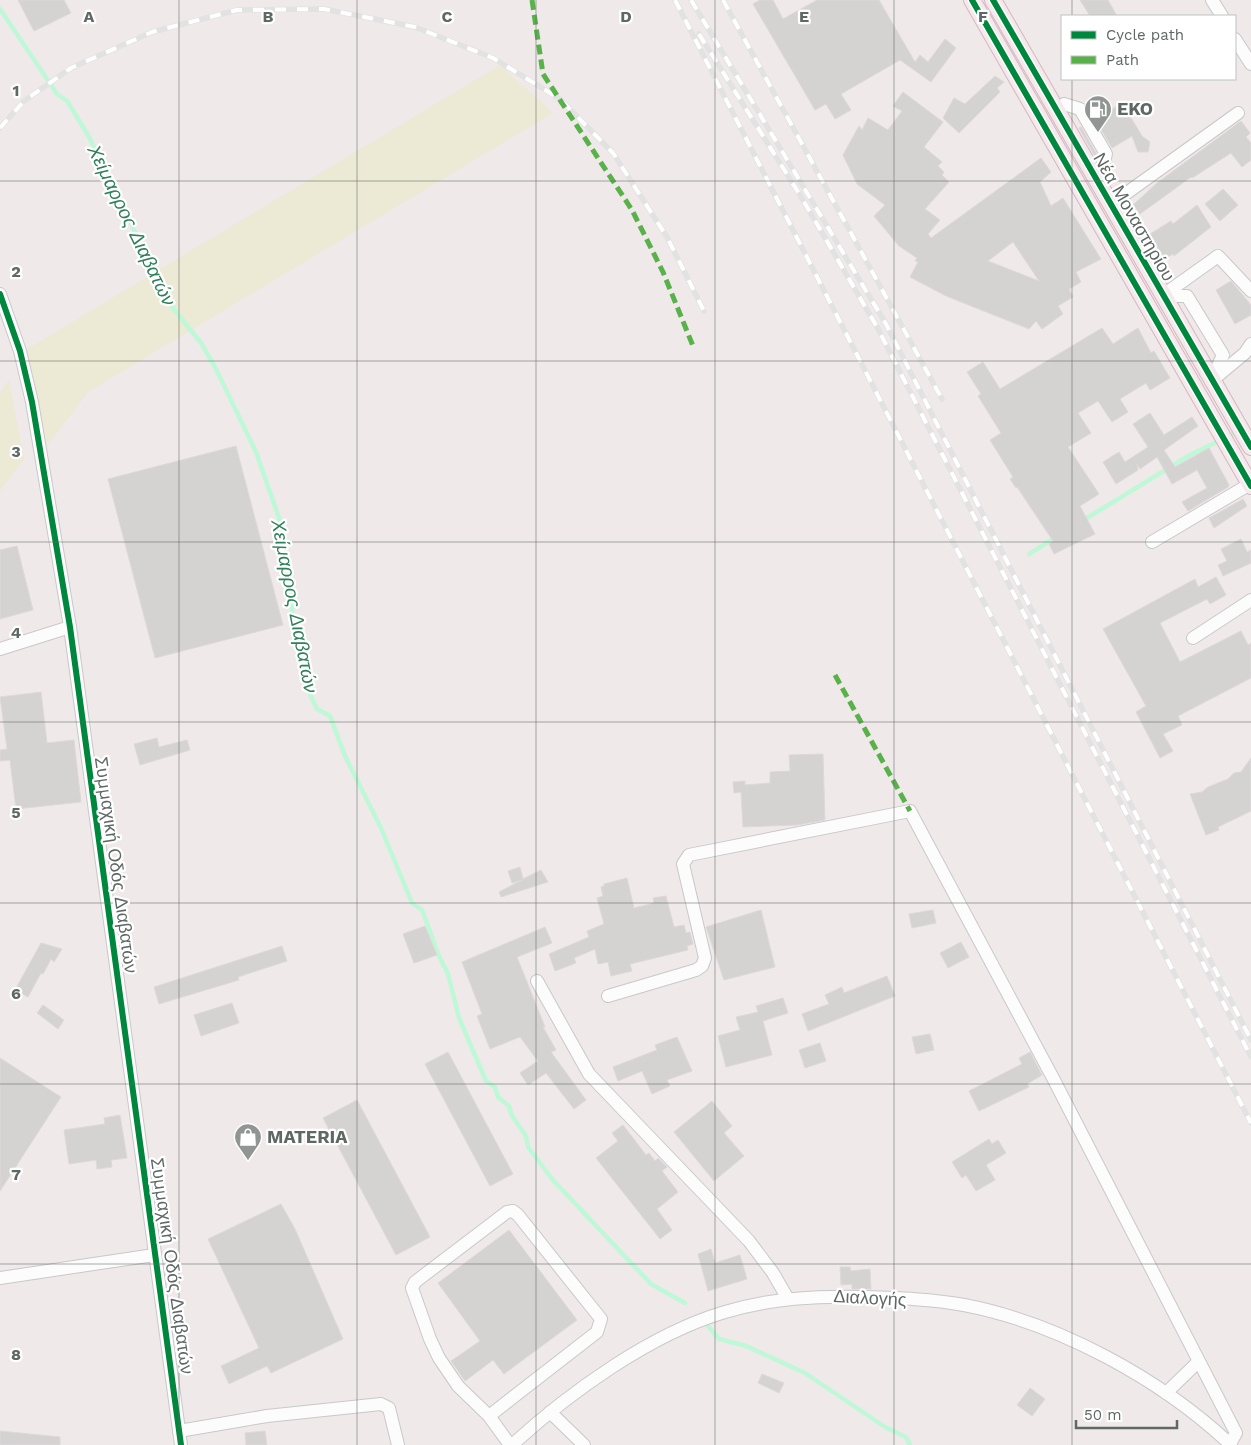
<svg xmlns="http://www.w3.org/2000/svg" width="1251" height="1445" viewBox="0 0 1251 1445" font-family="'Work Sans',sans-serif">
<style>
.green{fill:#ece9d5}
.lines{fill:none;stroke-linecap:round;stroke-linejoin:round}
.stream{stroke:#bef8d7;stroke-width:4.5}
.building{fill:#d5d2d2;stroke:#ded8da;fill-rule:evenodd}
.minor-casing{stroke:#c9c8c8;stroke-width:14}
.major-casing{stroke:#d7b6bf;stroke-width:18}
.minor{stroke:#fdfcfc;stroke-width:12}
.major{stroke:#f4e9eb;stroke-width:16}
.rail-casing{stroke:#e2e2e2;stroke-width:5.5}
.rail{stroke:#fff;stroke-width:4;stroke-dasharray:11;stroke-linecap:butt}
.quiet{stroke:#59b14a;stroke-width:5;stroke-dasharray:10 5;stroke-linecap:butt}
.cycleway-casing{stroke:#fff;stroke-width:9}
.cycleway{stroke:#00873e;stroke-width:6}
.grid{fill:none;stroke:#5e6864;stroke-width:1;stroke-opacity:0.55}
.labels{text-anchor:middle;stroke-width:4.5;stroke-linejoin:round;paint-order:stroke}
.poi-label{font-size:18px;font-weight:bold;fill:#5e6864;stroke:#fff;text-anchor:start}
.street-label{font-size:18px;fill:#5e6864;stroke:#fff}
.water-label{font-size:19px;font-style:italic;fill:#30805a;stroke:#fff}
.grid-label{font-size:16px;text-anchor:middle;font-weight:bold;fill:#5e6864;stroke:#fff;stroke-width:4.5;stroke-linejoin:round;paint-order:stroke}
</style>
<rect width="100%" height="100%" fill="#efe9ea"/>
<g class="green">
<polygon points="500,65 553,113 88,392 46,447 24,351"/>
<polygon points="9,380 24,459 0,491 0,392"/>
</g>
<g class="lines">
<g class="stream">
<polyline points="0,9 57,94 67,101 88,135 115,188 165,298 201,343 215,367 256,452 279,518 284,540 289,566 288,581 293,616 297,632 305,645 311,682 309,692 317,709 330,716 345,756 381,828 412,903 422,910 439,956 448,974 459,1018 486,1081 495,1087 498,1097 509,1106 512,1116 526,1136 528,1147 552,1179 651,1284 685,1303"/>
<polyline points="1082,521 1190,455 1237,432"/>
<polyline points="1029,554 1056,537"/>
<polyline points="708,1326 719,1339 746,1346 805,1373 885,1427 906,1437 910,1445"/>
</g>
</g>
<g class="building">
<polygon points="18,0 64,0 71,13 34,31"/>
<polygon points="760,0 773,0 783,19 817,0 879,0 915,62 920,55 928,62 945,39 956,48 931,82 900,60 841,94 851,110 835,119 826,104 815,110 753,4"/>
<polygon points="1080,0 1108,0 1117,16 1090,16"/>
<polygon points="995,76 1004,82 997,88 1000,92 959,133 943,118 954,98 965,104"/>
<path d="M903,92l40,30 -19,25 18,15 -4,4 6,6 -2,3 7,7 -24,27 15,11 -12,14 3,4 110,-80 10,14 -11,10 11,24 12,-8 38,61 -25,13 5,10 -12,7 4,8 -15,9 5,8 -21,15 -6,-8 -7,8 -83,-33 -36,-19 8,-15 -3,-1 2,-3 -18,-12 -25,-30 11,-11 -28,-21 -14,-29 16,-29 3,4 6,-12 20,12 14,-19 -9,-5zM1013,242l26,39 -51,-20z"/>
<polygon points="1122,103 1142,136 1150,142 1148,152 1138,152 1132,136 1112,148 1095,119"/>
<polygon points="1241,121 1250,133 1246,137 1251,143 1251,160 1242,167 1231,153 1192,178 1191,177 1140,214 1133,205 1157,183"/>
<polygon points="1081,127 1097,155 1096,158 1079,128"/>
<polygon points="1223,189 1238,205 1220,221 1205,204"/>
<polygon points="1197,205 1211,227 1174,256 1173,254 1164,259 1150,234 1171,221 1173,224"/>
<polygon points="1231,281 1251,305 1251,315 1235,324 1216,290"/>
<polygon points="1102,328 1113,344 1138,328 1151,353 1154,351 1170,378 1150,390 1146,383 1120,399 1128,412 1112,422 1098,401 1078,413 1091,433 1068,447 1099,494 1080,506 1095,534 1054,554 1049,544 1053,541 1017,487 1016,488 1010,479 1013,477 990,440 1001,433 978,396 981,394 967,372 983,362 1000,389"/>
<polygon points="1150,413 1164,435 1192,417 1198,426 1164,450 1175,467 1209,448 1229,485 1228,487 1188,511 1182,502 1207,488 1197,470 1172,484 1157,457 1140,469 1137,464 1138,470 1116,484 1103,462 1119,452 1125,462 1148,447 1133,424"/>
<polygon points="236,446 283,625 155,658 108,479"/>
<polygon points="1243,499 1247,506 1214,528 1209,518"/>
<polygon points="1241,539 1247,552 1251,550 1251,563 1223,576 1218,565 1227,561 1221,549"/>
<polygon points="17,546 33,610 0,619 0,550"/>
<polygon points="1216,577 1226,595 1210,604 1207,599 1160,623 1180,662 1241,631 1248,645 1251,643 1251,678 1178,716 1182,725 1163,734 1173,751 1160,758 1136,712 1146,706 1103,629 1195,579 1198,587"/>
<polygon points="41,692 47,743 74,740 81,802 16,809 10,760 0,761 0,750 7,749 0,697"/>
<polygon points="157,738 159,747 187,740 190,750 140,765 134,744"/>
<polygon points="823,754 825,820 797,825 743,827 741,792 734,793 733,782 745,781 745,785 770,783 770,772 790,771 789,755"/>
<polygon points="1251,758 1251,811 1218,827 1219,830 1206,835 1190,794 1202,792 1208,787 1228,779 1234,773 1241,772"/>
<polygon points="520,867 523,879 541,870 548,882 501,897 499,892 522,880 512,883 508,871"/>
<polygon points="627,878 634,908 654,903 653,898 666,896 674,927 684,925 686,933 690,932 693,944 687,946 688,950 630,964 632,971 611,976 608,962 598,964 595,949 574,958 576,963 555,971 549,954 589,937 587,931 604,924 597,898 603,896 601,887 604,886 604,884"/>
<polygon points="761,910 775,967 724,980 706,927"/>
<polygon points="933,910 936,923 912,928 909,914"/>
<polygon points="425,926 437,955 414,963 403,934"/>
<polygon points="545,927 552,943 517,957 545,1027 543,1027 556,1050 551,1052 586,1100 574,1109 546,1073 528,1085 520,1073 538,1061 520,1037 490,1049 477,1016 482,1014 462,962"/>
<polygon points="961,942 969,957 948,968 940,953"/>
<polygon points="41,943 62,949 54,962 51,959 43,974 41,973 28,997 15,990"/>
<polygon points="282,946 287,961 238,977 239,980 159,1004 154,987"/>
<polygon points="887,976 895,996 808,1031 802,1014 829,1004 825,995 842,987 844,993"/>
<polygon points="783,998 788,1013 763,1021 772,1055 726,1067 718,1036 740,1030 736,1017 758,1012 756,1006"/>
<polygon points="232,1003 239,1023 201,1036 194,1015"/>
<polygon points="43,1005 64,1020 58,1029 37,1013"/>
<polygon points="930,1034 934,1050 916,1054 912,1037"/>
<polygon points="677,1037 692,1071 667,1080 670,1086 652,1094 642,1071 618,1081 613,1067 657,1050 655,1045"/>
<polygon points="820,1043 826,1061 805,1068 799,1050"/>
<polygon points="448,1052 513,1174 490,1186 425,1064"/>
<polygon points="1030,1052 1042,1075 1027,1084 1029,1087 979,1111 969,1091 1022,1064 1019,1058"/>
<polygon points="0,1058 61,1097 0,1191"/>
<polygon points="357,1100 430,1237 396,1255 323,1118"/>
<polygon points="712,1101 732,1126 724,1133 744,1156 714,1181 674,1132"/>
<polygon points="120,1115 127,1158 111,1160 112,1167 97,1169 96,1160 69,1164 64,1130 105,1124 104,1118"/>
<polygon points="623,1125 646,1155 649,1153 655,1161 658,1158 667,1167 662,1171 678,1192 657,1209 672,1230 660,1239 596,1158 618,1141 612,1133"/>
<polygon points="989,1139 992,1144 998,1140 1006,1153 986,1165 995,1180 976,1191 966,1175 962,1178 952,1162"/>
<polygon points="281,1204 295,1229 343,1339 271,1373 267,1366 229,1384 221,1366 259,1348 208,1239"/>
<polygon points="509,1230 577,1320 504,1374 493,1360 465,1381 451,1361 480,1341 438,1283"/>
<polygon points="711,1249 715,1263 740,1255 747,1279 708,1291 698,1254"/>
<polygon points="840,1267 850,1267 851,1271 870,1269 871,1289 852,1289 852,1284 841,1285"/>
<polygon points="762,1374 784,1383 779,1393 758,1383"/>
<polygon points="1030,1388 1045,1399 1032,1416 1017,1405"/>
<polygon points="0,1431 60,1437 60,1445 0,1445"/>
<polygon points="265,1431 267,1445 246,1445 245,1433"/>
</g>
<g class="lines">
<g class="minor-casing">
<g id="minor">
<polyline points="1212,0 1222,16"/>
<polyline points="1235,39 1251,64"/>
<polyline points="1064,104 1080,109 1106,154 1102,168"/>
<polyline points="1110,205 1238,113"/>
<polyline points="0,294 20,351 32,402 70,627 181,1445"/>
<polyline points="1162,296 1218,256 1251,291"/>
<polyline points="1177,296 1187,296 1223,355 1217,368"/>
<polyline points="1215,378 1245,353 1251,344"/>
<polyline points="1152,542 1250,484"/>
<polyline points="1193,638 1251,600"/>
<polyline points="0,649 70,627"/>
<polyline points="537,981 589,1074 749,1241 773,1273 788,1299"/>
<polyline points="608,996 696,970 702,966 705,958 683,864 689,855 910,811 1054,1080 1236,1433 1230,1444"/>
<polyline points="0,1278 154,1255"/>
<polyline points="1166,1393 1198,1362"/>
<polyline points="550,1412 584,1445"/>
<polyline points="489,1416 597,1332 601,1319 518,1215 513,1211 507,1212 415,1282 412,1288 430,1339 439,1358 458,1386 489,1416 510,1445"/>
<polyline points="179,1431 267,1416 381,1404 389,1408 398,1445"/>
<path d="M512,1445c57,-52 138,-111 213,-133 46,-14 92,-16 139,-15 33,1 68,2 100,8 94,18 197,74 267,140"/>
</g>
</g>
<g class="major-casing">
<g id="major">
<polyline points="972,0 1251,486"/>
<polyline points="993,0 1251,447"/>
</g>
</g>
<use href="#minor" class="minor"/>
<use href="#major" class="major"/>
<g class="rail-casing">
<g id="rail">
<polyline points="675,0 1251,1123"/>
<polyline points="691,0 886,324 1251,1040"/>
<polyline points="723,0 942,399"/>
<polyline points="699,34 800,195 877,327 1251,1057"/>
<polyline points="0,128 24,101 71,68 152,32 237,10 324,9 415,27 493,58 560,99 613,153 667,237 704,311"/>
</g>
</g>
<use href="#rail" class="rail"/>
<g class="quiet">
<polyline points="532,0 543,74 632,210 663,272 693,346"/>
<polyline points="835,675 910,811"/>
</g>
<g class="cycleway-casing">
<g id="cycleway">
<polyline points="972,0 1251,486"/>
<polyline points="993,0 1251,447"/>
<polyline points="0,294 20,351 32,402 70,627 181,1445"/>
</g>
</g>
<use href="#cycleway" class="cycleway"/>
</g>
<path class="grid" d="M179,0v1445M357,0v1445M536,0v1445M715,0v1445M894,0v1445M1072,0v16M1072,79v1366M0,181h1251M0,361h1251M0,542h1251M0,722h1251M0,903h1251M0,1084h1251M0,1264h1251"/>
<defs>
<g id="fuel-pin" transform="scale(1.4375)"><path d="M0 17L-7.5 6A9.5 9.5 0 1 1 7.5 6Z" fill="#919593" stroke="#fff"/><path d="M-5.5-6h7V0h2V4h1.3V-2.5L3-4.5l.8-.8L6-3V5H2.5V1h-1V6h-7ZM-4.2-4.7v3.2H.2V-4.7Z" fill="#fff"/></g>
<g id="shop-pin" transform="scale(1.4375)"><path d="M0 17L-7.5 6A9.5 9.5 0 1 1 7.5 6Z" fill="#919593" stroke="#fff"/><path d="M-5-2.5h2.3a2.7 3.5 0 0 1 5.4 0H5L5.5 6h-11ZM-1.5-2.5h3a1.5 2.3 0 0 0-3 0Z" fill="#fff"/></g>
</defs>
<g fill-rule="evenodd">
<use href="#fuel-pin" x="1098" y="109"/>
<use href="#shop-pin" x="248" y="1137"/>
</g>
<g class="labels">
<g class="poi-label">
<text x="1117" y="115">EKO</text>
<text x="267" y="1143">MATERIA</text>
</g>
<g class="street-label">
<text transform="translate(1134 217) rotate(60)" y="6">Νέα Μοναστηρίου</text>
<text transform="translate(116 865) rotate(82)" y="6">Συμμαχική Οδός Διαβατών</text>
<text transform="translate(172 1266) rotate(82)" y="6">Συμμαχική Οδός Διαβατών</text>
<text transform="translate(870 1298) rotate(3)" y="6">Διαλογής</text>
</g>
<g class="water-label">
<text transform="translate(132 225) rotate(64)" y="7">Χείμαρρος Διαβατών</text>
<text transform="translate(295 606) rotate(79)" y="7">Χείμαρρος Διαβατών</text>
</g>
</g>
<g class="grid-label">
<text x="89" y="22">A</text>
<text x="268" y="22">B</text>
<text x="447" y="22">C</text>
<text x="626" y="22">D</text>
<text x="804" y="22">E</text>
<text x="983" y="22">F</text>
<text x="16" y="96">1</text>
<text x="16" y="277">2</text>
<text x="16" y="457">3</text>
<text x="16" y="638">4</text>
<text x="16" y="818">5</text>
<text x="16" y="999">6</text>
<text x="16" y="1180">7</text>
<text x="16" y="1360">8</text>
</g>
<rect x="1061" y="15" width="175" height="65" fill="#ffffff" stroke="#bfc3c1"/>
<rect x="1071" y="31" width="25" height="8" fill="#00873e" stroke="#bfc3c1"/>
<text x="1106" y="40" font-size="15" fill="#5e6864">Cycle path</text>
<rect x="1071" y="56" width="25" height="8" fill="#59b14a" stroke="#bfc3c1"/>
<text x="1106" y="65" font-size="15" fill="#5e6864">Path</text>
<path d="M1076 1420v8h101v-8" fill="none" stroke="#5e6864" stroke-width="2.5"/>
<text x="1084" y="1420" font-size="15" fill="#5e6864" stroke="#ffffff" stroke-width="4" paint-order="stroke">50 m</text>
</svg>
